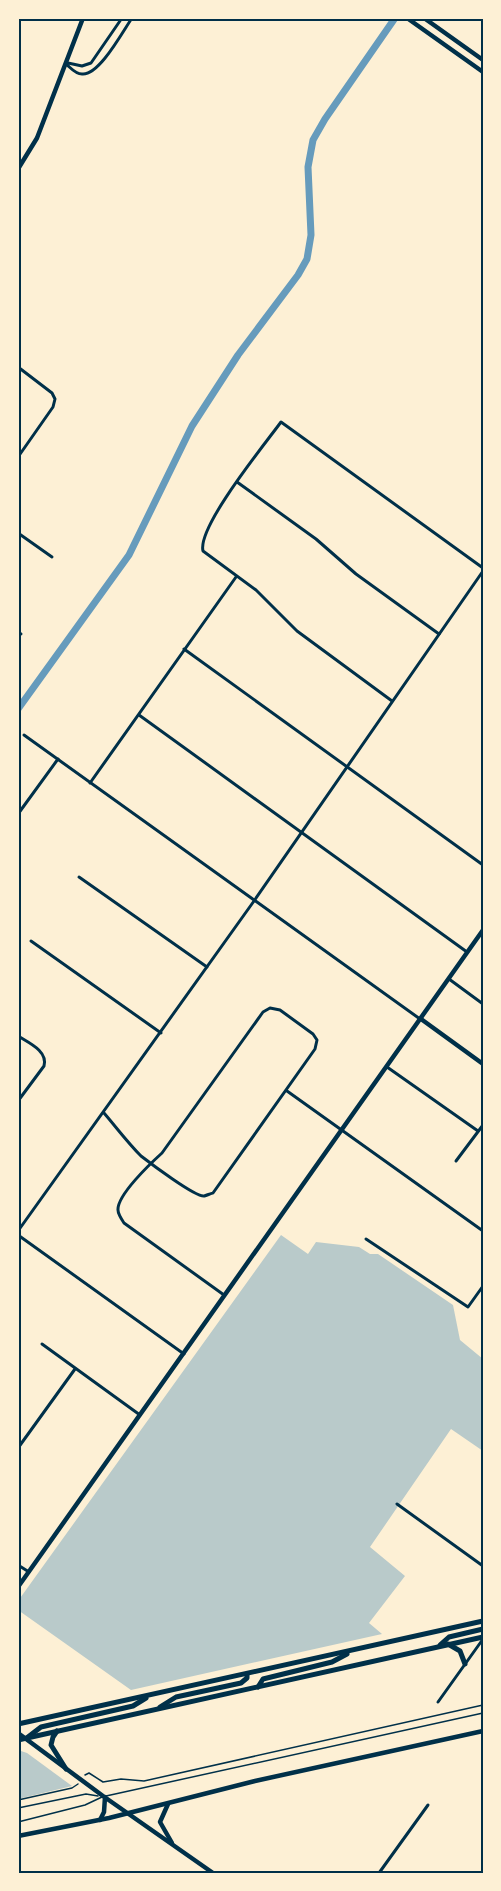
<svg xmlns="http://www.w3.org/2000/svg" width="501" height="1891" viewBox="0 0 501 1891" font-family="'PT Sans Narrow',sans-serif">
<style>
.green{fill:#b9caca}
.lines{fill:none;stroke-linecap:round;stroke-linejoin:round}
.canal{stroke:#669bbc;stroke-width:7}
.path{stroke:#003049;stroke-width:1.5}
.service{stroke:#003049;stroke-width:1.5}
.minor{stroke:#003049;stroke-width:3}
.tertiary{stroke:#003049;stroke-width:4.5}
.secondary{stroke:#003049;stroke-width:4.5}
.trunk{stroke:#003049;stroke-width:5}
.neatline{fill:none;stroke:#003049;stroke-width:2}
</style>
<rect width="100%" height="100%" fill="#fdf0d5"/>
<g class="green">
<polygon points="281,1235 308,1254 316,1242 359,1247 370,1254 378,1254 453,1305 460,1340 483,1359 483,1451 451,1429 370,1547 405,1576 369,1623 382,1634 131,1690 18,1610 18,1601"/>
<polygon points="18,1750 27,1753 72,1786 18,1799"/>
</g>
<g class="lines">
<polyline class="canal" points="18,709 129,555 192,426 238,355 298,275 307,259 311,235 308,167 313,140 325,119 395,18"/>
<g class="path">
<polyline points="85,1775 89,1773 103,1782 121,1779 144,1781 483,1705"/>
<polyline points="18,1800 72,1788 78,1784"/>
</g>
<g class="service">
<polyline points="106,1796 483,1713"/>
<polyline points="18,1808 86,1794 98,1796"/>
<polyline points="18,1822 85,1805 102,1797"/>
</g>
<g class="minor">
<polyline points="68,63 82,66 91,63 122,18"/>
<path d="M66,64c5,4 9,10 16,10 17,2 41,-43 50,-56"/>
<polyline points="18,367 52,393 55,399 53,407 18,457"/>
<polyline points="237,482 316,539 356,574 439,634"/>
<polyline points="18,533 52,557"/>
<polyline points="18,632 21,634"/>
<polyline points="184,649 483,865"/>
<path d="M392,701l-95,-70 -41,-41 -53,-39c-6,-24 62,-107 78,-129l202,146"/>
<polyline points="139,715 467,952"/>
<polyline points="24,735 420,1019"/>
<polyline points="90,783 236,577"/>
<polyline points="18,814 58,759"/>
<polyline points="79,877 207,967"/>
<polyline points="31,941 161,1033"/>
<polyline points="449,979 483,1004"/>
<path d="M18,1036c11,7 30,15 26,30l-26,35"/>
<polyline points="387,1067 478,1131"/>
<polyline points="287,1091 483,1231"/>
<path d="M104,1113c12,14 24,30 37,43 9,7 54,41 63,40 1,0 8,-3 9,-3l102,-144 2,-9 -4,-6 -33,-24 -10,-2 -7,4 -101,141c-11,10 -45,42 -44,57 0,4 4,10 6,13l100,72"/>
<polyline points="456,1161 483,1125"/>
<polyline points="18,1231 254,901 483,571"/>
<polyline points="18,1235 184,1354"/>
<polyline points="366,1239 468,1307 483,1286"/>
<polyline points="42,1344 140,1415"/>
<polyline points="18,1448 75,1369"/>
<polyline points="397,1504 483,1566"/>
<polyline points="18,1565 29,1572"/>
<polyline points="438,1702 483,1639"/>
<polyline points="379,1873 428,1805"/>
</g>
<g class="tertiary">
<polyline points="18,169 37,138 83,18"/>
<polyline points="421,1019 483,1064"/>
<polyline points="18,1587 483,930"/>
<polyline points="18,1733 103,1796 213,1873"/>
<polyline points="168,1804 160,1822 172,1843"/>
<polyline points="100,1820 104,1812 105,1797"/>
<polyline points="18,1836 109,1818 255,1781 483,1731"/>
</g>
<g class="secondary">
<polyline points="407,18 483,72"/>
<polyline points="424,18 483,60"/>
</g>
<g class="trunk">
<polyline points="448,1644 460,1651 465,1664"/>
<polyline points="440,1645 449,1637 483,1629"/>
<polyline points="258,1687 263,1679 332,1662 347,1654"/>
<polyline points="160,1707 176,1697 241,1683 247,1678 247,1674"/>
<polyline points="18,1724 483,1621"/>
<polyline points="57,1731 53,1737 51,1745 66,1769"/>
<polyline points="28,1737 41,1727 133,1706 146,1698"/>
<polyline points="18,1740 483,1637"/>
</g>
</g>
<rect width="501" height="1891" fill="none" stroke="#fdf0d5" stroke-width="39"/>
<rect x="20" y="20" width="462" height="1852" class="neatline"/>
</svg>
